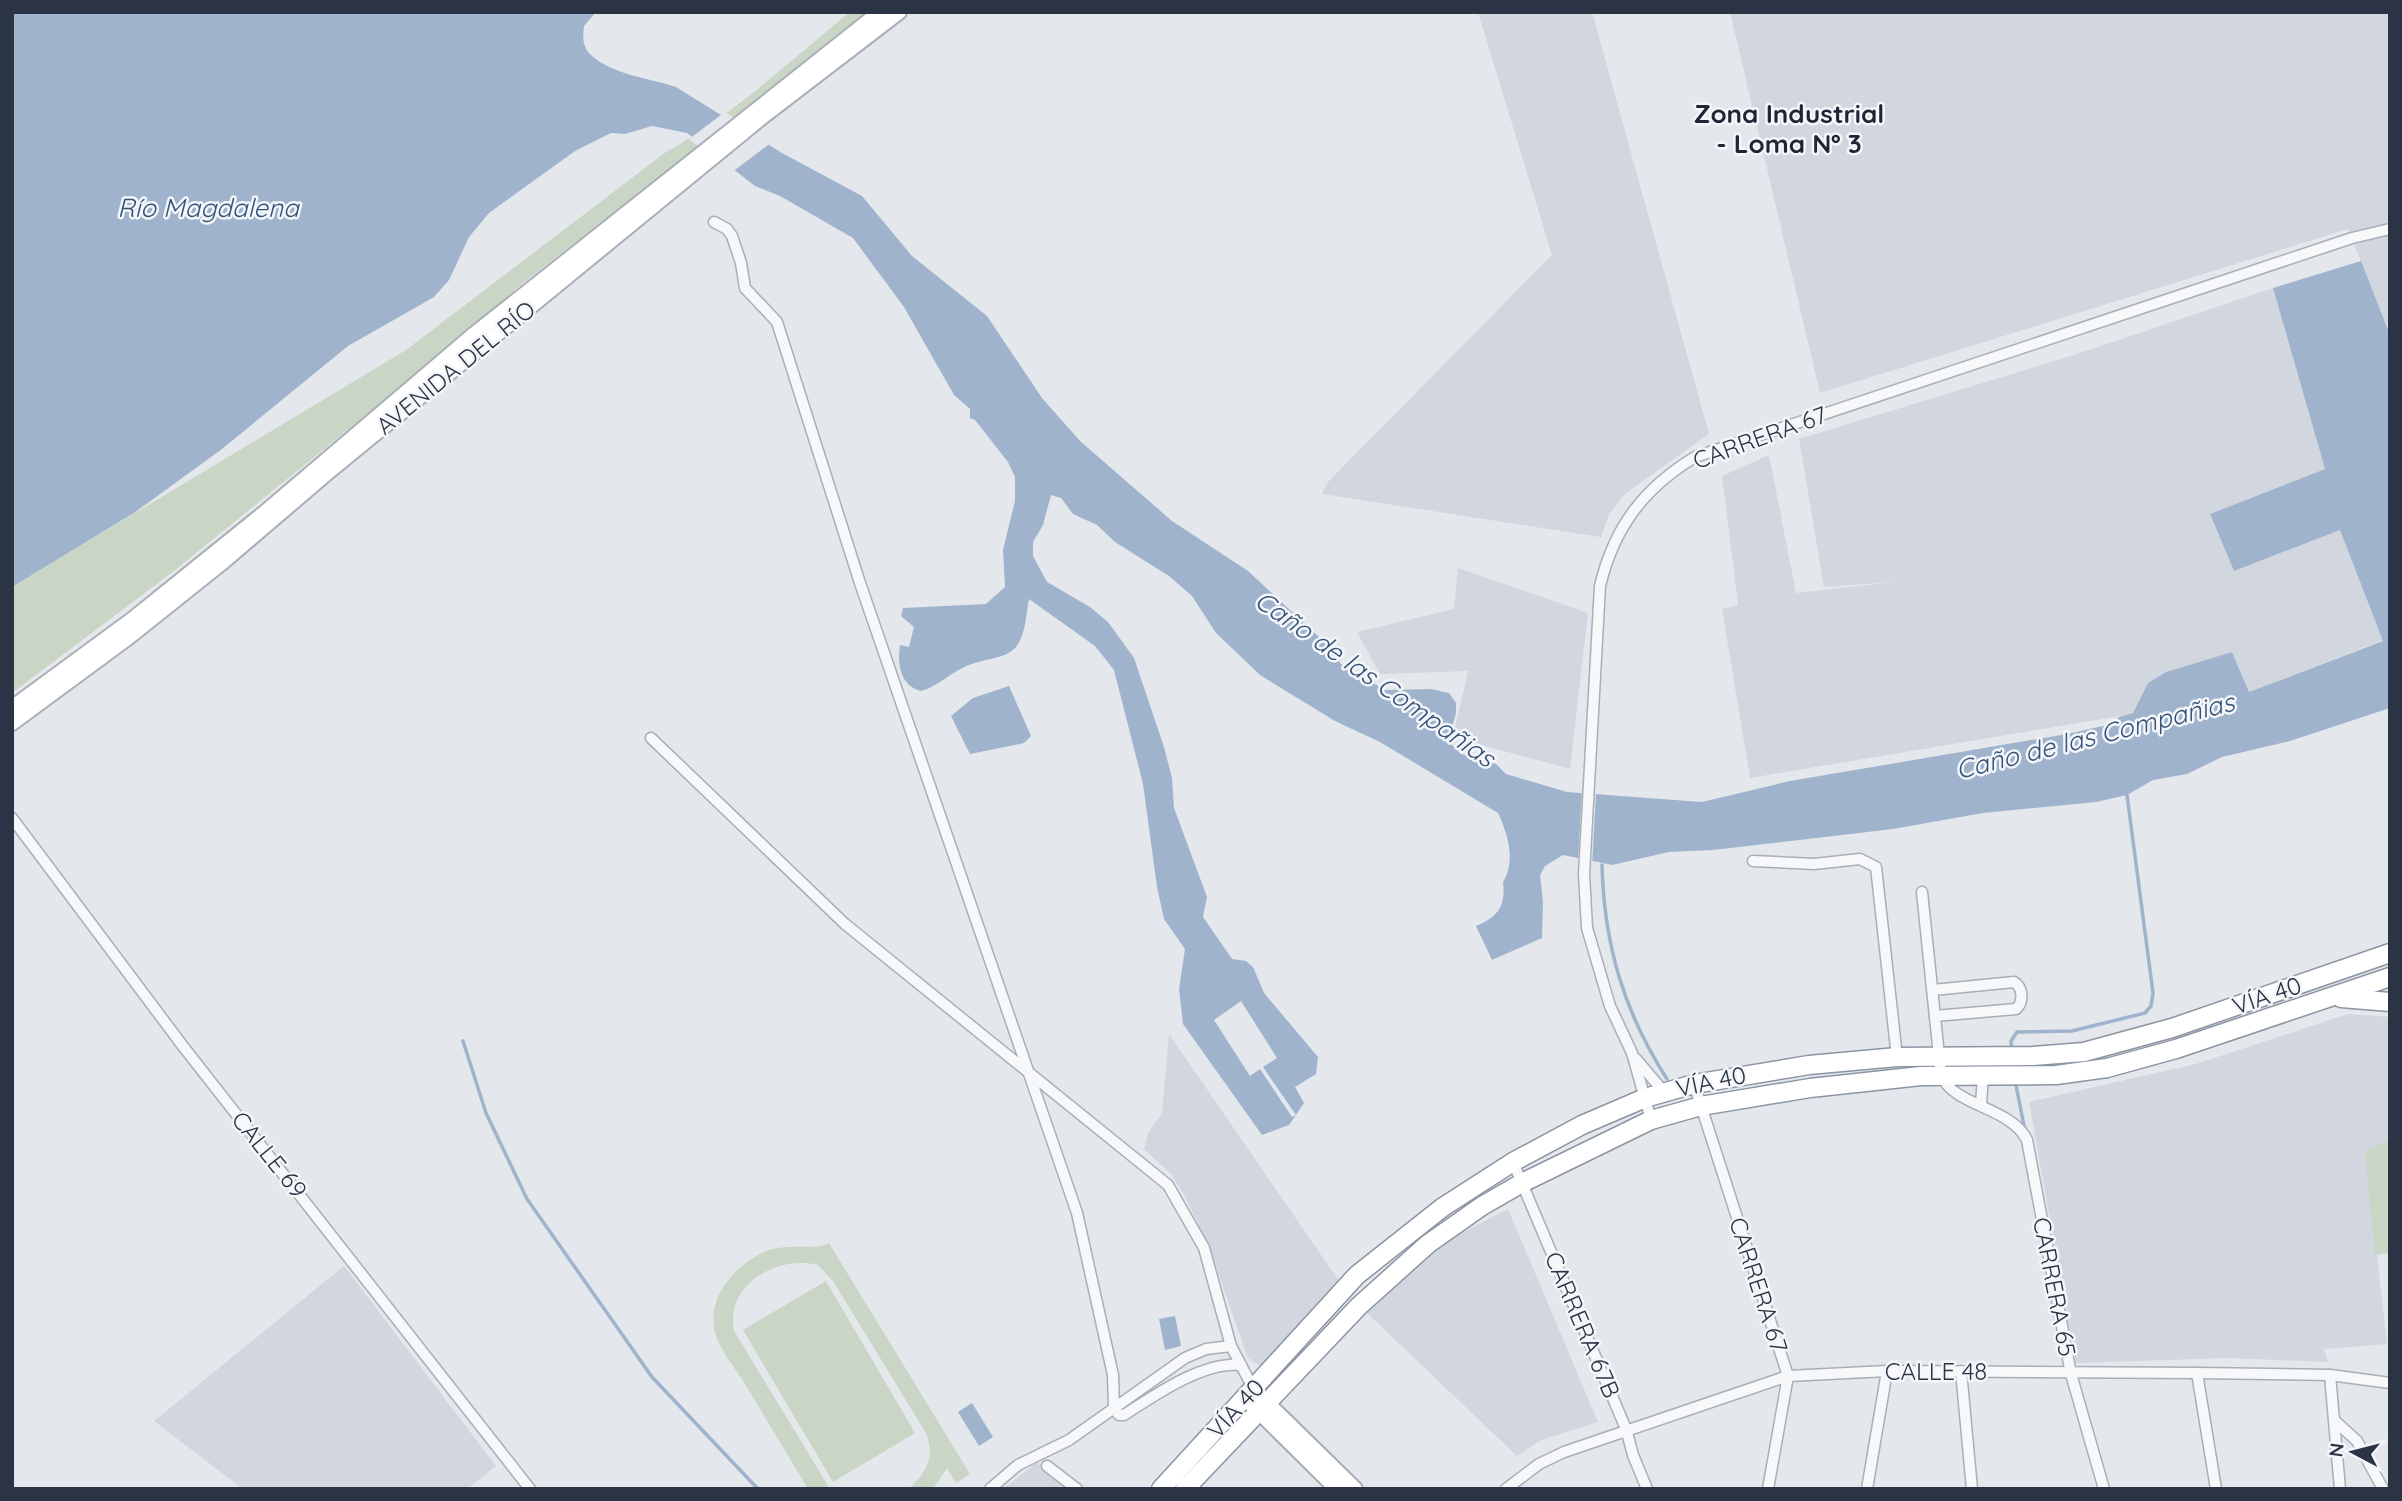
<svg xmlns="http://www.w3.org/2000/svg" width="2402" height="1501" viewBox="0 0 2402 1501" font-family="Quicksand,sans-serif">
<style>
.built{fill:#d2d6de}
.green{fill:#c9d6c5}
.water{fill:#9fb4cc}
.pier{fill:#e4e7ec}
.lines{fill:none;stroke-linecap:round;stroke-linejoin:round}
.stream{stroke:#9fb4cc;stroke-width:3.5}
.street-casing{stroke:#a9aeb7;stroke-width:13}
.secondary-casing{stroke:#a9aeb7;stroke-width:18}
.highway-casing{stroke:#8b94a3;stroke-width:21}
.street{stroke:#f7f8fa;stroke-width:10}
.secondary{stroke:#fff;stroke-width:14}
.highway{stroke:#fff;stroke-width:18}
.labels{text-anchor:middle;stroke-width:5;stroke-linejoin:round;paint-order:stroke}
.street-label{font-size:24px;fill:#2b3445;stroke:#f4f6f9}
.neighbourhood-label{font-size:26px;font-weight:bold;fill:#1d2536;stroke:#f4f6f9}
.water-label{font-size:26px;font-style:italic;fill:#34527a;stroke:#f4f6f9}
</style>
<rect width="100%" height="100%" fill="#e4e7ec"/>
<g class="built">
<polygon points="1478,12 1592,12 1709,434 1626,493 1609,514 1601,537 1322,494 1328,482 1552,255"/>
<polygon points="1730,12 2390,12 2390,335 2348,229 1820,393"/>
<polygon points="2273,288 2325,469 2210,514 2234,571 2340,530 2383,640 2249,692 2232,652 2166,672 2148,683 2140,704 2133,713 2126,715 1750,778 1722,609 1738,605 1722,476 1769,455 1796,593 1896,582 1824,587 1799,439 2077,354"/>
<polygon points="1458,568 1588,613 1570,769 1453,737 1468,671 1380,674 1357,632 1454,609"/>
<polygon points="2348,1014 2390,1017 2390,1140 2365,1150 2387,1344 2324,1349 2328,1362 2229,1358 2076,1363 2029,1102 2196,1064"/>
<polygon points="1169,1034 1339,1281 1262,1367 1248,1358 1209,1247 1186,1198 1172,1175 1144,1149 1148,1133 1162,1113"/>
<polygon points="1508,1209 1598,1422 1541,1440 1517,1456 1367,1313 1404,1276 1456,1236"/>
<polygon points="344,1266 496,1466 467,1489 243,1489 154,1421"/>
<polygon points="1039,1463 1071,1489 1003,1489 1035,1464"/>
</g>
<g class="green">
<path d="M850,12h23l-353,273 -73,64 -273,222 -162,122v-106l394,-237 260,-198c67,-37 125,-92 184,-140z"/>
<polygon points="2390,1140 2390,1253 2375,1255 2365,1150"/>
<path d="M829,1243l141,231 -14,9 -9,-15 -14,21h-24c18,-17 26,-32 17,-56l-93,-152 -15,-16c-41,-10 -93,19 -84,66l96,158h-22c-22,-37 -44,-73 -66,-110 -10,-15 -25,-33 -28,-51 -5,-32 18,-58 44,-73 25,-15 57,-3 71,-12z"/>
<polygon points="826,1281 915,1433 833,1482 743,1330"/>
</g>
<g class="water">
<path d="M12,12h584l-12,14c-1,9 -2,19 5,27 21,22 61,25 87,34l106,66 80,43 50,60 75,60 55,82 38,43 92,80 76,50 73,68 20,25 44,26 46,-1 18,4 7,10v10l-8,28 13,13 35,10 10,10 61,18 135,10 88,-21 277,-47 45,-10 7,-7 14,-4 15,-30 18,-11 66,-20 17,40 134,-51 -43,-111 -106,41 -24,-57 115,-45 -52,-181 88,-27 29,74v373l-100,33 -68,16 -35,17 -34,6 -26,15 -31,7 -113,11 -90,16 -180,21 -44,2 -57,13 -49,-10 -18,11 -5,9 3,27 -1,36 -50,22 -16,-34c22,-9 30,-20 27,-44 13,-21 5,-48 -5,-69l-118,-71 -45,-21 -75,-46 -44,-42 -24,-37 -23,-20 -54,-34 -18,-17 -24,-11 -12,-16 -10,-3 -8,30 -10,17v14l14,26 43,25 18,15 26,36 30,89 8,31 2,30 33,89 -4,20 29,42 14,2 7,6 11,26 54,64 -2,17 -21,13 9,16 -15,22 -27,10 -79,-111 -4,-35 6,-40 -21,-30 -7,-32 -14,-103 -29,-114 -19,-24 -66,-47c-3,14 -3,36 -13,48 -10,12 -33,12 -47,18 -17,6 -31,22 -48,26 -21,-5 -24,-28 -21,-46l9,2 5,-20 -13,-11 2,-8 83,-4 19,-17 -2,-37 12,-49v-24l-7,-15 -33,-42 -5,-2v-9l-16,-14 -50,-88 -51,-69 -73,-42 -25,-10 -68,-53 -35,-7 -27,8 -14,-1 -36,18 -86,62 -20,24 -20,43 -15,17 -86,49 -126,103 -88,64 -122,74z"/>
<polygon points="1009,686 1031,736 1024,743 970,754 951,716 973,698"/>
<polygon points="1175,1316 1181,1346 1165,1350 1159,1319"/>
<polygon points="972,1403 993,1437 979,1446 958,1412"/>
</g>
<g class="pier">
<polygon points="725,112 772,142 731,173 689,139"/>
<polygon points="1582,790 1596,792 1592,866 1578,861"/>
<polygon points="1241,1001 1277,1058 1263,1067 1296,1115 1292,1117 1260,1069 1250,1076 1214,1020"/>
</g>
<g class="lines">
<g class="stream">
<path d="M1602,865c2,80 22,147 65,214"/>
<polyline points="463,1041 486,1113 527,1199 652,1377 758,1489"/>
<polyline points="2012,1051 2011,1041 2017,1032 2072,1031 2145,1013 2151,1006 2153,993 2127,795 2124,793"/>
<polyline points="2015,1080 2025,1131"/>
</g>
<g class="street-casing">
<g id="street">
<path d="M714,222l13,7 5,7 9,27 4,25 32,34 83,261 217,630 36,162 1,34 5,6h5c31,-20 79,-54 117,-50"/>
<polyline points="651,738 845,924 1168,1185 1204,1248 1231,1346"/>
<polyline points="12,818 182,1045 530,1489"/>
<polyline points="1753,861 1814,864 1860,859 1876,867 1897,1057"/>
<path d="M1922,892l19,183c12,31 70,32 86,65l44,234 33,115"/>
<path d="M1933,990l81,-8c9,5 10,20 2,27l-81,7"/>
<polyline points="1636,1059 1664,1092"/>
<polyline points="1694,1084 1788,1376 1768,1489"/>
<polyline points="1981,1105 1983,1075"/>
<path d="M1651,1120l-19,-67 -22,-47 -23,-78 -3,-54 16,-288c14,-59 44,-98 95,-129l657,-219 38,-9"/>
<polyline points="1513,1162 1626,1429 1633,1455 1647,1489"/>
<polyline points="1961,1371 1972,1489"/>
<polyline points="2197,1373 2216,1489"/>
<polyline points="2330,1375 2340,1489"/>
<polyline points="2335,1421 2357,1441 2383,1489"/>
<polyline points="1047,1466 1077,1489"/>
<polyline points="990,1489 1018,1465 1069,1440 1185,1358 1206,1349 1231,1346 1254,1390"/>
<polyline points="1506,1489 1539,1464 1564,1452 1788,1376 1887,1371 2197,1373 2330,1375 2390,1383"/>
<polyline points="1867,1489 1887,1371"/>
</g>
</g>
<g class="secondary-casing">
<g id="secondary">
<polyline points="12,708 133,619 263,514 472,336 880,12"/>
<polyline points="12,723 130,636 224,561 327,473 762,117 899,12"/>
<polyline points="1254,1390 1355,1489"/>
<polyline points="1246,1399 1337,1489"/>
</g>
</g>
<g class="highway-casing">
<g id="highway">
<polyline points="2341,998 2390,1002"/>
<polyline points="1161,1489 1357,1275 1443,1207 1513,1162 1582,1125 1645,1098 1694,1084 1809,1065 1897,1057 2033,1056 2084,1052 2172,1028 2390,953"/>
<polyline points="1185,1489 1359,1306 1428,1244 1482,1206 1522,1183 1651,1120 1701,1106 1810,1088 1921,1076 2056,1075 2107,1068 2176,1049 2390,977"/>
</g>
</g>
<use href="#street" class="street"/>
<use href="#secondary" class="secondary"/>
<use href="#highway" class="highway"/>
</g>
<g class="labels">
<g class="street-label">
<text transform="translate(456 368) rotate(-39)" y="8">AVENIDA DEL RÍO</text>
<text transform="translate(1760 438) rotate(-20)" y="8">CARRERA 67</text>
<text transform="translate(2267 996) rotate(-19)" y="8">VÍA 40</text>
<text transform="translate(1711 1082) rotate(-12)" y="8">VÍA 40</text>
<text transform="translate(269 1155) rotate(51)" y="8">CALLE 69</text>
<text transform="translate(1758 1285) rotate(72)" y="8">CARRERA 67</text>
<text transform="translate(2054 1287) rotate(79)" y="8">CARRERA 65</text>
<text transform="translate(1582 1325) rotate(67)" y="8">CARRERA 67B</text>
<text x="1936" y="1380">CALLE 48</text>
<text transform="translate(1236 1409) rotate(-47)" y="8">VÍA 40</text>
</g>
<g class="neighbourhood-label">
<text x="1789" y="123">Zona Industrial<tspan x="1789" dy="30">- Loma Nº 3</tspan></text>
</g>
<g class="water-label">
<text x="208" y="217">Río Magdalena</text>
<text transform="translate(1375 679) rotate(35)" y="9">Caño de las Compañias</text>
<text transform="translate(2095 736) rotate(-14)" y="9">Caño de las Compañias</text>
</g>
</g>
<rect width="2402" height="1501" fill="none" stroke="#2b3445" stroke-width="28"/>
<g transform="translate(2353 1452) rotate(277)" stroke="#f4f6f9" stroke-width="5" paint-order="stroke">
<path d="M0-5L12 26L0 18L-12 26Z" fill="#2b3445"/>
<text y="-10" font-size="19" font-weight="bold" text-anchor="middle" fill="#2b3445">N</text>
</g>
</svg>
